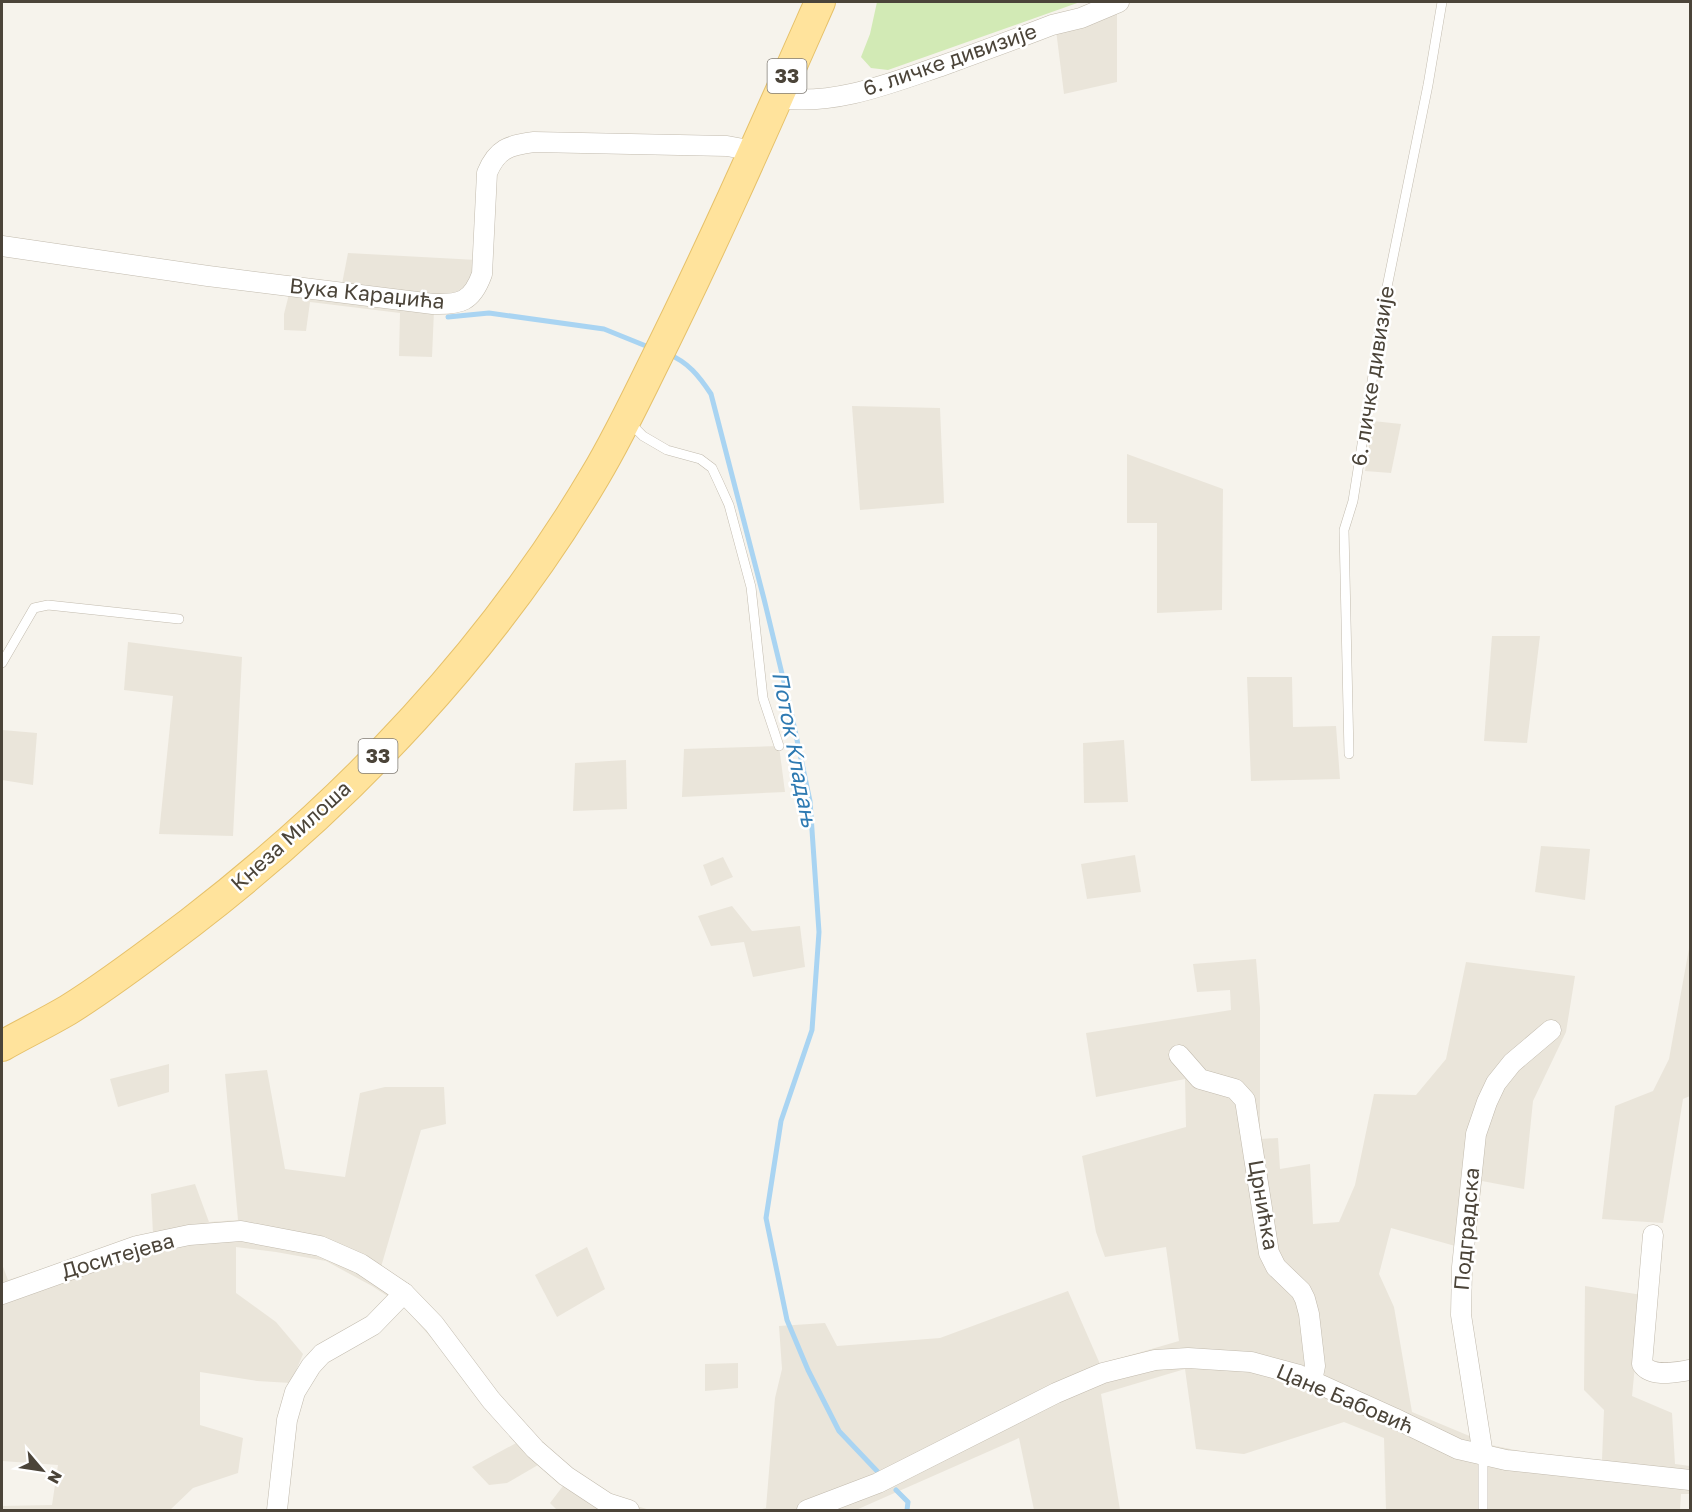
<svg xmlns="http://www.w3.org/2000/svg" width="1692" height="1512" viewBox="0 0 1692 1512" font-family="'Golos Text',sans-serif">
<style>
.residential{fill:#eae5da}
.green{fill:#d2eab5}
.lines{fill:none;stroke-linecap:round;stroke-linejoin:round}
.stream{stroke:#a9d4f2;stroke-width:5}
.lane-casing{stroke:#c2bbae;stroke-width:10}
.street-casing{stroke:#c2bbae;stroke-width:21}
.primary-casing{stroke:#e6c16a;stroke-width:32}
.lane{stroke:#fff;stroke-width:9}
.street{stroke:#fff;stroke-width:20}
.primary{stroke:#ffe39c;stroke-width:30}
.labels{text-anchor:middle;stroke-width:5;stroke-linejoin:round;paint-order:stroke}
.shield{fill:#fff;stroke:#817c74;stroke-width:1.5}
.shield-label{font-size:20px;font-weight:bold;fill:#4b4439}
.street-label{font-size:21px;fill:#4b4439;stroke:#fff}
.water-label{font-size:22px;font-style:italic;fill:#2e7ab2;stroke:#fff}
</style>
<rect width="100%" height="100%" fill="#f6f3ec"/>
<g class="residential">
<polygon points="1117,13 1117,82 1064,94 1056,30"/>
<polygon points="348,253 477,260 473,287 434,310 432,357 399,356 400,313 310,302 306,331 284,330 284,314 292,282 341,289"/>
<polygon points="852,406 940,408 944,503 860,510"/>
<polygon points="1373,421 1401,424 1391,473 1365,471"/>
<polygon points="1127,454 1223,489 1222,610 1157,613 1157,523 1127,523"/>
<polygon points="1492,636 1540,636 1527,743 1484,741"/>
<polygon points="128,642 242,657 233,836 159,834 173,696 124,690"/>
<polygon points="1247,677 1292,677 1293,727 1336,726 1340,779 1251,781"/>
<polygon points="2,730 37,733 33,785 2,780"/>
<polygon points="1124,740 1128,802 1084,803 1083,743"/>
<polygon points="779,746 785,792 682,797 684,749"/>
<polygon points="626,760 627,809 573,811 575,763"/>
<polygon points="1541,846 1590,849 1585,900 1535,892"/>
<polygon points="1135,855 1141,892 1087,899 1081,864"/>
<polygon points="723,857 733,877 711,886 703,865"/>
<polygon points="732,906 752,931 800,926 805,967 753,977 744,942 711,946 698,916"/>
<polygon points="1690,943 1690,1096 1683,1099 1663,1223 1602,1219 1615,1106 1653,1091 1669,1059"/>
<polygon points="1256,959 1260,1008 1260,1139 1278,1138 1280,1169 1310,1164 1313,1224 1339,1222 1355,1185 1374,1094 1416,1095 1446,1059 1466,962 1575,976 1566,1032 1533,1101 1524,1189 1482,1181 1473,1251 1391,1228 1379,1274 1394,1307 1412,1412 1491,1445 1549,1457 1602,1460 1604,1410 1584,1390 1585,1286 1642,1295 1632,1396 1672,1413 1675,1464 1690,1466 1690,1494 1681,1494 1680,1510 1386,1510 1384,1438 1344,1422 1244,1454 1196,1449 1185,1369 1101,1394 1120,1510 1034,1510 1019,1438 856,1510 758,1510 766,1508 775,1398 782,1369 779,1326 825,1323 837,1346 940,1338 1068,1291 1100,1364 1179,1341 1166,1247 1105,1257 1096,1232 1082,1156 1186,1127 1185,1079 1096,1097 1086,1033 1231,1010 1230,990 1197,992 1193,964"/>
<polygon points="169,1064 169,1092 118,1107 110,1079"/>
<polygon points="267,1070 285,1169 345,1177 360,1093 385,1087 444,1087 446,1124 421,1130 381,1267 545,1447 595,1488 630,1504 650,1510 557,1510 550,1503 563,1486 538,1465 507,1483 489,1485 472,1467 518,1442 464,1375 404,1307 372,1286 326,1261 276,1252 236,1247 236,1293 276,1322 303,1354 291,1383 257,1381 200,1372 200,1425 243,1438 238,1473 193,1488 170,1510 2,1510 2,1506 52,1505 58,1465 2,1461 3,1323 2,1323 2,1264 8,1280 153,1234 151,1194 195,1184 209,1222 238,1220 225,1074"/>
<polygon points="587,1247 605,1289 557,1317 535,1275"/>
<polygon points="738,1363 738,1388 705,1391 705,1364"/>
</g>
<polygon class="green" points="877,2 1080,2 888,70 871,68 861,57 870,34"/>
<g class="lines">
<g class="stream">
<polyline points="448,317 489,313 604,329 651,348"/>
<path d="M668,354c20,8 31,22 43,40l53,205 26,108 20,94 9,131 -7,98 -31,91 -15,97 21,102 21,50 31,61 38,40"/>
<polyline points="896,1490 908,1502 907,1510"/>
</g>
<g class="lane-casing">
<g id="lane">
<polyline points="630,423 643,436 667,450 700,459 712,468 719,483 729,505 751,587 763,698 779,746"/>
<polyline points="2,663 34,608 48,605 179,619"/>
<polyline points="1349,754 1344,530 1353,501 1387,287 1428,85 1442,2"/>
<polyline points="1483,1455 1483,1510"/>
</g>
</g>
<g class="street-casing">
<g id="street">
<path d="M778,98c57,8 113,-15 166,-33 36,-13 72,-26 108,-40l29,-7 38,-16"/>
<path d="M2,246l206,30 225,28c27,1 39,-2 49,-30l5,-101c10,-24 22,-28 47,-31l193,4 27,5"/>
<polyline points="1179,1055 1200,1079 1235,1089 1245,1100 1269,1253 1276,1267 1301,1291 1305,1299 1309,1314 1315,1366 1312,1381"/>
<path d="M1653,1235l-11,129c9,14 34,8 48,6"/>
<polyline points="2,1294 137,1246 189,1235 241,1231 320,1246 361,1264 404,1293 434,1324 491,1400 535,1449 566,1476 607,1503 629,1510"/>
<polyline points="1483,1455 1461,1315 1462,1267 1476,1134 1487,1102 1496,1083 1512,1063 1551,1030"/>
<polyline points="277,1510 287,1420 295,1392 311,1366 322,1354 373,1325 404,1293"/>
<polyline points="807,1510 878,1483 1056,1393 1103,1373 1155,1360 1188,1358 1251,1362 1299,1375 1394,1418 1458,1449 1506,1460 1690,1480"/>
</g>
</g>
<g class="primary-casing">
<path id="primary" d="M2,1046c21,-12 44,-23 66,-36 42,-26 82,-57 122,-87 160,-123 302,-273 405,-447 21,-35 39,-72 57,-109 60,-120 114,-243 168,-365"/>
</g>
<use href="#lane" class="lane"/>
<use href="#street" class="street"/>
<use href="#primary" class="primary"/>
</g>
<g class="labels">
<g class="shield">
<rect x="767.5" y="59" width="39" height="34" rx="4.5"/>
<rect x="358.5" y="739" width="39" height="34" rx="4.5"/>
</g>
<g class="shield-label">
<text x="787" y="83">33</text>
<text x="378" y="763">33</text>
</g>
<g class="street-label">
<text transform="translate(950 60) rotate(-19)" y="7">6. личке дивизије</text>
<text transform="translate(367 294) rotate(6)" y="7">Вука Караџића</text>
<text transform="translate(1373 376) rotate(-81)" y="7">6. личке дивизије</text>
<text transform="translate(291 836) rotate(-42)" y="7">Кнеза Милоша</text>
<text transform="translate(1263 1205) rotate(80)" y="7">Црнићка</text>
<text transform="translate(1467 1229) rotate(-85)" y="7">Подградска</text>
<text transform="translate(118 1256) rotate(-16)" y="7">Доситејева</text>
<text transform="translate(1345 1399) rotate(23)" y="7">Цане Бабовић</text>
</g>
<g class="water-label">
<text transform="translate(795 749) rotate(79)" y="8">Поток Кладањ</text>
</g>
</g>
<rect width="1692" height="1512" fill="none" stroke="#4b4439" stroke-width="6"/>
<g transform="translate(42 1470) rotate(119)" stroke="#ffffff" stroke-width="4.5" paint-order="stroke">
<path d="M0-4.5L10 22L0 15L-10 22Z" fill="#4b4439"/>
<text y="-9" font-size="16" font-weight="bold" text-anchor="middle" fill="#4b4439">N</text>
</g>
</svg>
